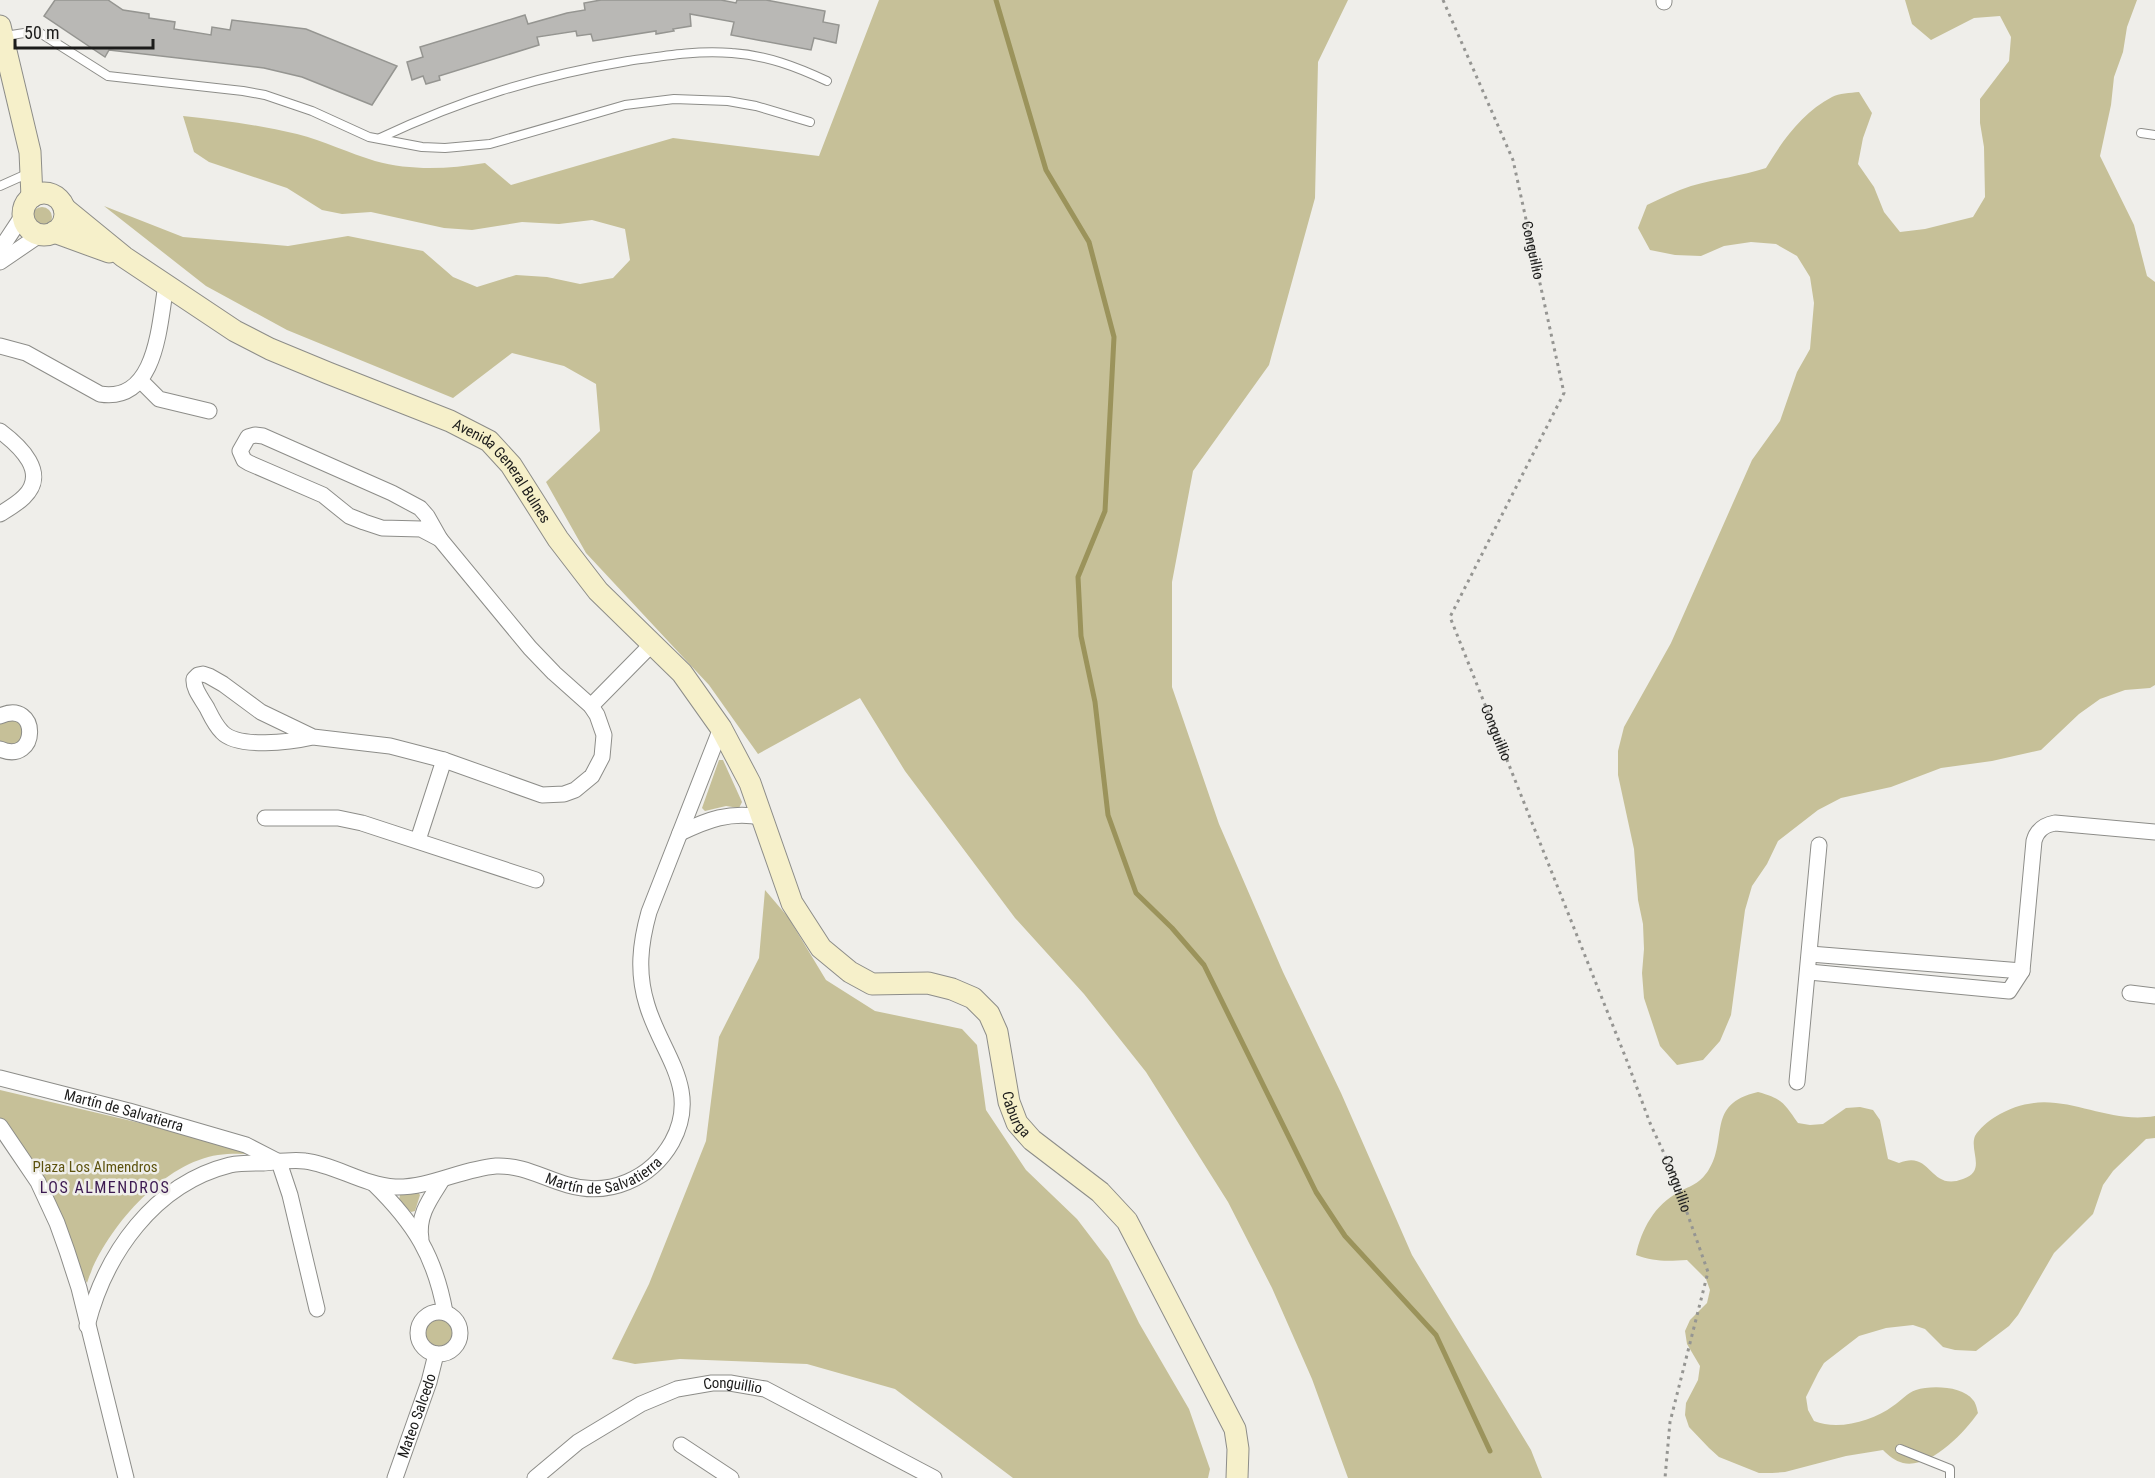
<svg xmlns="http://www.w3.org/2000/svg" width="2155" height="1478" viewBox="0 0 2155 1478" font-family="'Roboto Condensed',sans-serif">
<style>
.green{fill:#c6c098}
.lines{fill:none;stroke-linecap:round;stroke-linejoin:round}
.stream{stroke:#9b935b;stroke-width:5}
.building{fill:#b9b8b5;stroke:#959591;stroke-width:1.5}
.lane-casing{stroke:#8d8d89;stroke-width:10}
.street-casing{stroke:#8d8d89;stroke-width:17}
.secondary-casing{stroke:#8d8d89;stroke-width:23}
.path{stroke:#959592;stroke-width:3;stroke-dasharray:3 4.5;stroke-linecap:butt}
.lane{stroke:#fff;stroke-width:8}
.street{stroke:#fff;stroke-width:15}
.secondary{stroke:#f6f0ca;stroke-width:21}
.labels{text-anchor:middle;stroke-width:5;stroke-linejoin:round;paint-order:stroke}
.street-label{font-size:15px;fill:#1c1c1b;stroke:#efeeea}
.park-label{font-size:15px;fill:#5d530f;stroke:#efeeea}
.neighbourhood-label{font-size:16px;letter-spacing:1.5px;fill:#3c1a51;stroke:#efeeea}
</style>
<rect width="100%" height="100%" fill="#efeeea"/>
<g class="green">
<path d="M879,0h469l-30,62 -3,136 -46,167 -76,106 -21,111v105l47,137 64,148 58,121 71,162 119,195 11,28h-194l-36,-99 -40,-91 -44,-86 -82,-130 -62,-78 -69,-76 -110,-147 -45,-73 -102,56 -49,-69 -123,-132 -40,-71 54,-51 -4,-47 -32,-18 -52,-13 -59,45 -166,-68 -81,-44 -102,-80 79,31 105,9 60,-10 75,15 30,26 24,10 39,-12 31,2 33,7 33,-6 17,-18 -5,-31 -33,-9 -33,4 -37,-2 -50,8 -28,-2 -73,-16 -29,2 -20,-4 -35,-22 -78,-26 -15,-10 -11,-36c38,4 76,9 114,18 27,7 52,19 78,27 37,10 73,8 110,2l26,22 162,-47 146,18z"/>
<path d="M1905,0h232l-10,27 -4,25 -9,25 -3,28 -11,51 34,69 13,51 8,6v403l-5,3 -25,2 -25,9 -21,15 -38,36 -49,11 -51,7 -50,19 -50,11 -23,12 -40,31 -11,23 -15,22 -7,24 -14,105 -11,26 -17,19 -26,5 -17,-19 -16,-48 -2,-25 2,-24 -1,-25 -5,-24 -4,-51 -16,-74v-24l6,-24 47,-84 81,-183 28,-39 17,-49 13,-23 4,-46 -4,-26 -13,-21 -21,-12 -25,-2 -27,4 -23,10 -26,-1 -25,-5 -12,-22 9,-23c15,-7 29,-14 44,-19 25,-7 50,-10 75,-18 16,-27 37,-56 66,-71 7,-4 18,-4 27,-5l13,21 -9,25 -5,26 16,23 10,25 16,20 25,-3 48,-12 12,-20 -1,-50 -4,-24v-24l29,-38 2,-24 -11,-21 -26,2 -43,22 -19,-16z"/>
<circle cx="42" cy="217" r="10"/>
<polygon points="10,716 27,727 18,746 0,743 0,720"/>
<polygon points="719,760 723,760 742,802 739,808 726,806 705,811 702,808"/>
<polygon points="765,890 788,917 826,980 875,1011 962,1029 977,1045 986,1110 1026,1170 1077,1219 1109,1261 1139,1323 1189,1409 1210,1469 1208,1478 1013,1478 895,1389 807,1364 680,1359 635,1364 612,1359 649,1284 706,1141 719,1037 759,958"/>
<path d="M0,1090l174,41 82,23c-12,0 -26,-1 -38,1 -56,8 -115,77 -131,128l-87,-160z"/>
<path d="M1758,1092c25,7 26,11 40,31l12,2 13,-1 23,-16 14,-1 13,3 7,10 8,39 11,4c33,-14 30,29 64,16 24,-8 6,-28 12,-43 4,-7 13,-15 20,-19 59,-37 102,9 160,-1v22l-9,1 -33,32 -10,14 -10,29 -39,39 -36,62 -9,11 -33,25 -21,-1 -12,-3 -18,-18 -12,-4 -27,3 -27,8 -35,27 -6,10 -12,24 2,13 6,11c24,10 59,0 79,-15 8,-5 14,-13 23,-16 15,-5 47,-4 57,10 3,3 4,9 5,13 -14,20 -48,56 -75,50 -8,-2 -14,-7 -20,-13l-37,6 -61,16 -13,1h-13l-40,-16 -10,-9 -20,-21 -4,-12 1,-12 12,-23 2,-14 -13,-22 -2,-13 5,-11 17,-17 3,-13 -4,-11 -19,-19c-19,1 -33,2 -51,-5 5,-25 19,-51 43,-63 13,-7 20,-8 29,-21 21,-32 -3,-67 50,-79z"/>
<polygon points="418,1192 420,1195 415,1211 411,1212 399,1200 400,1195"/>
<circle cx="439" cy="1333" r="18"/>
</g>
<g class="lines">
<polyline class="stream" points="996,0 1046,170 1089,242 1114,337 1105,511 1078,577 1081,636 1095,702 1108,815 1136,893 1172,928 1204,965 1316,1192 1345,1236 1436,1335 1490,1451"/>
</g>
<g class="building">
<polygon points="55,0 108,0 123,10 149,14 149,18 175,22 174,29 211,35 212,27 230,30 232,20 306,29 397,66 372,105 302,77 264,68 109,50 105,57 44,16"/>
<polygon points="601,0 721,0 736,3 737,0 766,0 825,11 823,22 839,25 836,43 814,38 811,50 731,35 734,22 690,14 691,26 673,29 674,31 656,34 656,31 593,41 591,34 577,36 576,31 537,37 539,45 439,76 440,80 426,84 423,76 412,80 407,62 423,57 420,47 525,15 528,24 567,13 585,10 584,3"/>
</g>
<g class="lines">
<g class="lane-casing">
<g id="lane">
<polyline points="5,36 37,31 108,76 243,91 265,95 312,111 369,137 422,147 445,148 490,144 625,105 674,99 728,101 756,106 810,122"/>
<polyline points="2141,133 2155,135"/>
<path d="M380,138c83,-39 158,-62 248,-77 35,-5 68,-11 104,-8 34,2 65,14 95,28"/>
<polyline points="0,186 29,173"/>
<polyline points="1900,1449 1950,1469 1950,1478"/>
</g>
</g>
<g class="street-casing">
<g id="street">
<polyline points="1664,2 1664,0"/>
<polyline points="0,250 23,215"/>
<polyline points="0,262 41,234"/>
<path d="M0,346l26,7 74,41c57,9 59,-69 66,-109"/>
<polyline points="141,381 159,399 209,411"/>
<path d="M0,431c20,15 49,42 24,66 -7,7 -16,12 -24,17"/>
<polygon points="255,435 263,436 392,493 420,508 427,516 440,539 421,529 382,528 364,522 349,516 323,495 249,463 244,460 240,451 248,437"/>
<polyline points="591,706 652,644"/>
<path d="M0,716c40,-18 39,50 0,33"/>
<path d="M313,737c-22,5 -75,12 -91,-5 -7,-7 -11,-16 -15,-24 -5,-9 -14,-19 -13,-29l4,-4 5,-1 6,2 14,8 38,28 52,25 77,9 54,14 98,35 22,-1 11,-4 17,-14 10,-19 2,-22 -7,-20 -6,-9 -37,-33 -24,-25 -90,-109"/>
<polyline points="265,818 338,818 362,823 536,880"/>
<path d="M680,833c27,-13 50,-22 81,-16"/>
<polyline points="418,840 444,760"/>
<polyline points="1810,954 2022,971"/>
<path d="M1809,972l200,19 13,-20 12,-130c3,-11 10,-16 21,-18l100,9"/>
<polyline points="2130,993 2155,996"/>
<path id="s2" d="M0,1078l129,33 117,34 33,17 11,33 27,114"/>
<polyline points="1797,1082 1819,845"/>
<polyline points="0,1126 38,1182 57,1223 67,1251 79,1288 126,1478"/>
<path d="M374,1184c41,40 61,73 71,128"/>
<path d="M421,1239c-4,-23 9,-40 21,-59"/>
<circle cx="439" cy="1333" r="21"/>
<path id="s3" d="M87,1326c18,-72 67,-142 143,-161 10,-2 22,-2 33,-2 13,-1 29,-4 42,-2 31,4 58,24 90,26 35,1 66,-18 101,-21 27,-1 47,12 72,19 41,12 83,-6 104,-43 29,-53 -11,-89 -25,-137 -10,-32 -7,-61 2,-93l72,-184"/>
<polyline points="681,1445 731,1478"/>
<path id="s4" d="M395,1478l34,-96 7,-28"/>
<path id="s5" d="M535,1478l43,-36 63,-38 36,-15 35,-6h18l35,6 169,89"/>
</g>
</g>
<g class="secondary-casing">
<g id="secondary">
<polyline points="0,26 30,152 32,197"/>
<circle cx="44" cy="214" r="21"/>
<path id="s6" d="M64,208l60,49 111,74 35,18 58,24 122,48 39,20 22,24 47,74 40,52 84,82 39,55 29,55 42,120 29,45 29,24 22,12 56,-1 24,6 21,9 16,16 8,18 12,70 8,21 15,17 68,52 27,29 108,208 3,20 -1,29"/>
<polyline points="54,232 109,252"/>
</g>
</g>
<path class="path" id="s1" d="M1443,0l70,160 51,233 -114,224 177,444 23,62 23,50 35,99 -38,150 -5,56"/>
<use href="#lane" class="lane"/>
<use href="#street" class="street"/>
<use href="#secondary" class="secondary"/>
</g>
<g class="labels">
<g class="street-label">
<text dy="5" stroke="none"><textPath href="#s1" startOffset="267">Conguillio</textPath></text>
<text dy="5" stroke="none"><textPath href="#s6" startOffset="518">Avenida General Bulnes</textPath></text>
<text dy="5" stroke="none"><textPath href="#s1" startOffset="789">Conguillio</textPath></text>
<text dy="5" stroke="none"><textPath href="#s2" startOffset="128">Martín de Salvatierra</textPath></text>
<text dy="5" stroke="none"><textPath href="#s6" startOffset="1395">Caburga</textPath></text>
<text dy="5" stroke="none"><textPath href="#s3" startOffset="612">Martín de Salvatierra</textPath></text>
<text dy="5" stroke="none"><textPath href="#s1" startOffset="1275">Conguillio</textPath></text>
<text dy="5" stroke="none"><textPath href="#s5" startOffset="225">Conguillio</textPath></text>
<text dy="5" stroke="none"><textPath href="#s4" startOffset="66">Mateo Salcedo</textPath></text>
</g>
<g class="park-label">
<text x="95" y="1172">Plaza Los Almendros</text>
</g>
<g class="neighbourhood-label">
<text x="105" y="1193">LOS ALMENDROS</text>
</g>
</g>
<path d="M15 39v9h138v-9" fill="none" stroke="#1c1c1b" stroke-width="3"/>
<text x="24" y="39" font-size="18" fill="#1c1c1b" stroke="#efeeea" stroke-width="4.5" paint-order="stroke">50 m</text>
</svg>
